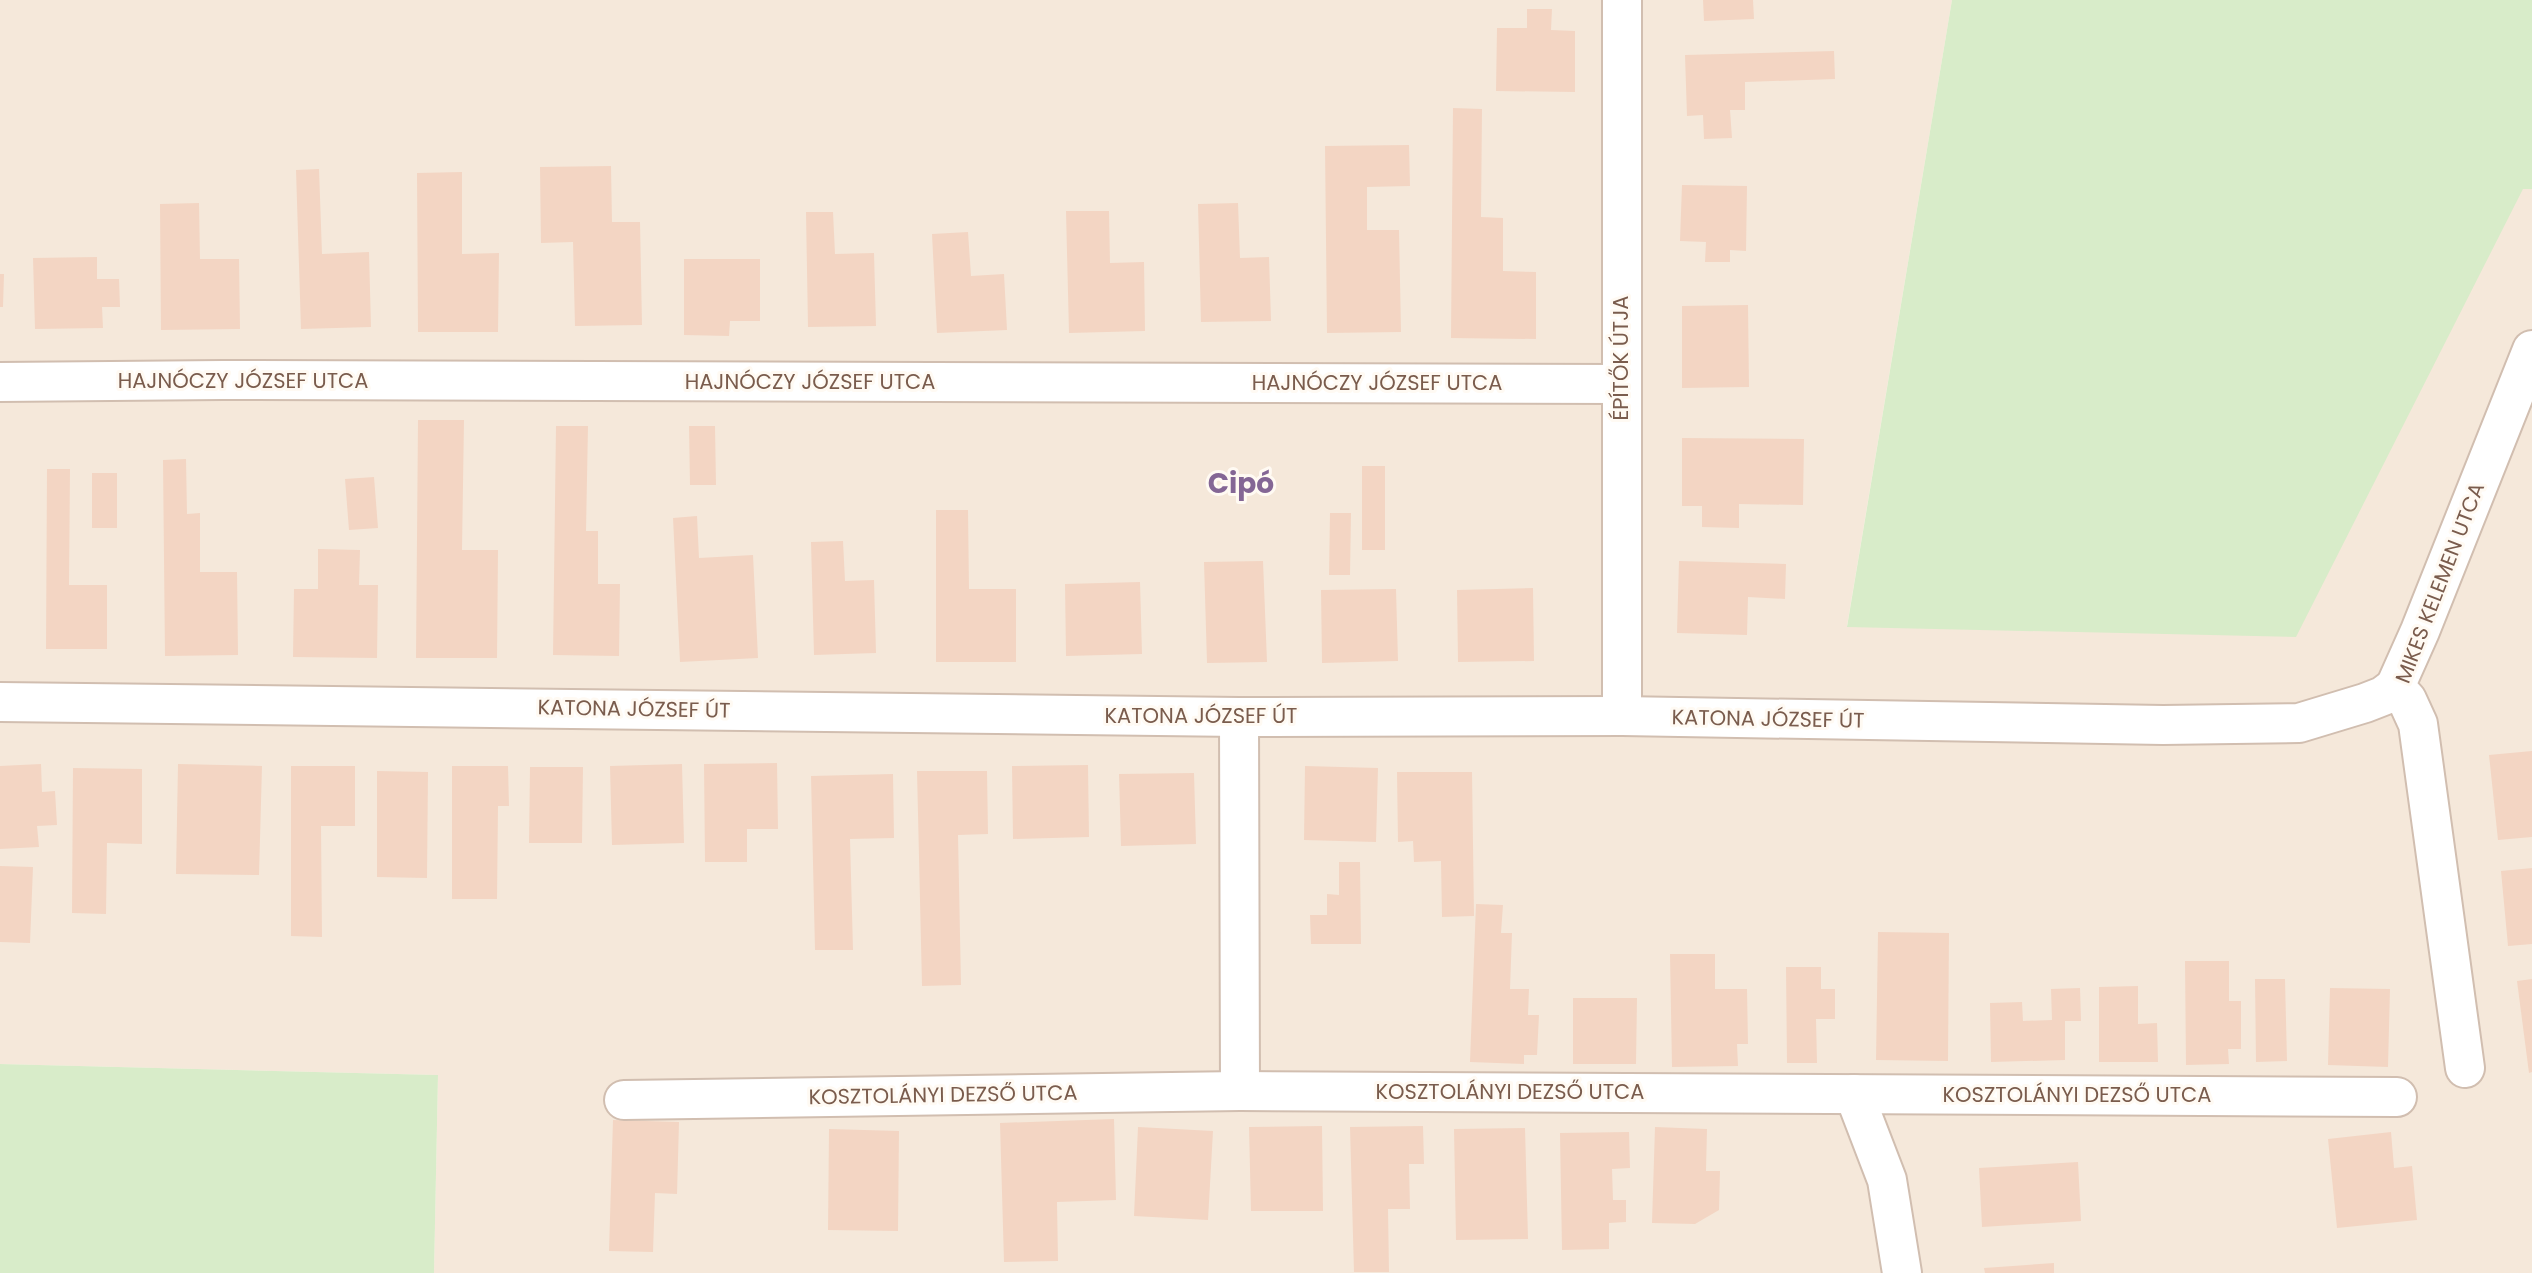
<svg xmlns="http://www.w3.org/2000/svg" width="2532" height="1273" viewBox="0 0 2532 1273" font-family="Poppins,sans-serif">
<style>
.residential{fill:#f5e8da}
.green{fill:#d8ecc9}
.building{fill:#f3d5c3}
.lines{fill:none;stroke-linecap:round;stroke-linejoin:round}
.minor-casing{stroke:#d1beb0;stroke-width:42}
.minor{stroke:#fff;stroke-width:38}
.labels{text-anchor:middle;stroke-width:6;stroke-linejoin:round;paint-order:stroke}
.street-label{font-size:21px;fill:#7a5c4d;stroke:#fffaf3}
.district-label{font-size:28px;font-weight:bold;fill:#846695;stroke:#fffaf3}
</style>
<rect width="100%" height="100%" fill="#fdf6ec"/>
<polygon class="residential" points="0,0 1952,0 1847,626 2523,189 2532,189 2532,1273 434,1273 438,1075 0,1064"/>
<g class="green">
<polygon points="1952,0 2532,0 2532,189 2523,189 2296,637 1847,627"/>
<polygon points="0,1064 438,1075 434,1273 0,1273"/>
</g>
<g class="building">
<polygon points="1703,0 1753,0 1754,19 1704,21"/>
<polygon points="1527,9 1552,9 1551,30 1575,31 1575,92 1496,91 1497,28 1527,28"/>
<polygon points="1834,51 1835,79 1745,82 1745,110 1730,110 1732,138 1704,139 1703,115 1687,116 1685,55"/>
<polygon points="1453,108 1482,109 1481,217 1503,218 1503,271 1536,272 1536,339 1451,338"/>
<polygon points="1409,145 1410,186 1367,187 1367,230 1399,230 1401,332 1327,333 1325,146"/>
<polygon points="611,166 612,222 640,222 642,325 575,326 573,242 541,243 540,167"/>
<polygon points="319,169 322,254 369,252 371,327 301,329 296,170"/>
<polygon points="462,172 462,254 499,253 498,332 418,332 417,173"/>
<polygon points="1682,185 1747,186 1746,251 1730,250 1730,262 1705,262 1706,242 1680,241"/>
<polygon points="199,203 200,259 239,259 240,329 161,330 160,204"/>
<polygon points="1238,203 1240,258 1269,257 1271,321 1201,322 1198,204"/>
<polygon points="1066,211 1109,211 1110,263 1144,262 1145,331 1069,333"/>
<polygon points="806,212 833,212 835,254 874,253 876,326 808,327"/>
<polygon points="968,232 971,276 1004,274 1007,330 937,333 932,234"/>
<polygon points="97,257 97,279 119,279 120,307 102,307 103,328 35,329 33,258"/>
<polygon points="684,259 760,259 760,321 730,321 729,336 684,335"/>
<polygon points="0,274 4,274 3,307 0,307"/>
<polygon points="1748,305 1749,387 1682,388 1682,306"/>
<polygon points="418,420 464,420 462,550 498,550 497,658 416,658"/>
<polygon points="556,426 588,426 586,531 598,531 598,584 620,584 619,656 553,655"/>
<polygon points="689,426 715,426 716,485 690,485"/>
<polygon points="1682,438 1804,439 1803,505 1739,504 1739,528 1702,527 1702,506 1682,506"/>
<polygon points="186,459 187,514 200,513 200,572 237,572 238,655 165,656 163,460"/>
<rect x="1362" y="466" width="23" height="84"/>
<polygon points="47,469 70,469 69,585 107,585 107,649 46,649"/>
<rect x="92" y="473" width="25" height="55"/>
<polygon points="374,477 378,528 349,530 345,479"/>
<polygon points="936,510 968,510 969,589 1016,589 1016,662 936,662"/>
<polygon points="1330,513 1351,513 1350,575 1329,575"/>
<polygon points="697,516 699,558 753,555 758,658 680,662 673,518"/>
<polygon points="843,541 845,581 874,580 876,653 814,655 811,542"/>
<polygon points="318,549 360,550 359,585 378,585 377,658 293,657 294,589 318,589"/>
<polygon points="1263,561 1267,662 1207,663 1204,562"/>
<polygon points="1679,561 1786,564 1785,599 1748,597 1747,635 1677,633"/>
<polygon points="1140,582 1142,654 1066,656 1065,584"/>
<polygon points="1533,588 1534,661 1458,662 1457,590"/>
<polygon points="1396,589 1398,661 1322,663 1321,590"/>
<polygon points="2532,751 2532,837 2498,840 2489,755"/>
<polygon points="777,763 778,829 747,829 747,862 705,862 704,764"/>
<polygon points="41,764 42,792 55,791 57,825 37,826 39,847 0,849 0,766"/>
<polygon points="178,764 262,766 259,875 176,874"/>
<polygon points="682,764 684,843 612,845 610,766"/>
<polygon points="1088,765 1089,837 1013,839 1012,766"/>
<polygon points="291,766 355,766 355,826 321,826 322,937 291,936"/>
<polygon points="452,766 508,766 509,806 498,806 497,899 452,899"/>
<polygon points="1305,766 1378,768 1376,842 1304,840"/>
<polygon points="530,767 583,767 582,843 529,843"/>
<polygon points="73,768 142,769 142,844 107,843 106,914 72,913"/>
<polygon points="377,771 428,772 427,878 377,877"/>
<polygon points="917,771 987,771 988,834 958,835 961,985 922,986"/>
<polygon points="1397,772 1472,772 1474,916 1442,917 1441,861 1414,862 1413,841 1398,842"/>
<polygon points="1194,773 1196,844 1121,846 1119,774"/>
<polygon points="893,774 894,838 850,839 853,950 815,950 811,776"/>
<polygon points="1339,862 1360,862 1361,944 1311,944 1310,915 1327,915 1327,894 1339,895"/>
<polygon points="0,866 33,867 30,943 0,942"/>
<polygon points="2532,868 2532,944 2508,946 2501,871"/>
<polygon points="1476,904 1503,905 1501,933 1512,933 1510,989 1529,989 1528,1015 1539,1015 1537,1055 1524,1055 1524,1064 1470,1062"/>
<polygon points="1878,932 1949,933 1948,1061 1876,1060"/>
<polygon points="1670,954 1715,954 1715,989 1747,989 1748,1044 1737,1044 1738,1066 1672,1067"/>
<polygon points="2185,961 2229,961 2229,1001 2241,1001 2241,1049 2228,1049 2229,1064 2186,1065"/>
<polygon points="1786,967 1821,967 1821,989 1835,989 1835,1019 1816,1019 1817,1063 1787,1063"/>
<polygon points="2255,979 2285,979 2287,1061 2256,1062"/>
<polygon points="2532,979 2532,1072 2529,1073 2517,981"/>
<polygon points="2138,986 2138,1024 2157,1023 2158,1062 2099,1062 2099,987"/>
<polygon points="2080,988 2081,1021 2065,1021 2065,1060 1991,1062 1990,1003 2022,1002 2023,1021 2052,1020 2051,989"/>
<polygon points="2330,988 2390,989 2388,1067 2328,1065"/>
<polygon points="1573,998 1637,998 1636,1064 1573,1064"/>
<polygon points="1114,1119 1116,1200 1057,1202 1058,1261 1004,1262 1000,1123"/>
<polygon points="613,1120 679,1122 677,1194 655,1193 653,1252 609,1251"/>
<polygon points="1322,1126 1323,1211 1251,1211 1249,1127"/>
<polygon points="1423,1126 1424,1164 1409,1164 1410,1209 1388,1209 1389,1272 1354,1272 1350,1127"/>
<polygon points="1138,1127 1213,1131 1208,1220 1134,1216"/>
<polygon points="1655,1127 1707,1129 1706,1171 1720,1171 1719,1210 1695,1224 1652,1223"/>
<polygon points="1525,1128 1528,1239 1456,1240 1454,1129"/>
<polygon points="829,1129 899,1131 898,1231 828,1230"/>
<polygon points="1629,1132 1630,1168 1612,1169 1613,1200 1626,1200 1626,1222 1609,1223 1609,1249 1562,1250 1560,1133"/>
<polygon points="2391,1132 2394,1168 2412,1166 2417,1220 2337,1228 2328,1139"/>
<polygon points="2078,1162 2081,1221 1982,1227 1979,1168"/>
<polygon points="2054,1263 2054,1273 1985,1273 1984,1268"/>
</g>
<g class="lines">
<g class="minor-casing">
<g id="minor">
<polyline points="0,382 222,380 1620,384"/>
<polyline points="0,702 1239,717 1622,716 2163,725 2299,723 2365,703 2383,696 2395,687"/>
<polyline points="1622,716 1622,0"/>
<polyline points="1239,717 1240,1091"/>
<polyline points="2465,1068 2418,724 2407,700 2395,687 2420,631 2532,350"/>
<polyline points="1854,1094 1887,1180 1902,1273"/>
<polyline points="624,1100 1240,1091 2397,1097"/>
</g>
</g>
<use href="#minor" class="minor"/>
</g>
<g class="labels">
<g class="street-label">
<text transform="translate(1621 358) rotate(-90)" y="7">ÉPÍTŐK ÚTJA</text>
<text x="243" y="388">HAJNÓCZY JÓZSEF UTCA</text>
<text x="810" y="389">HAJNÓCZY JÓZSEF UTCA</text>
<text x="1377" y="390">HAJNÓCZY JÓZSEF UTCA</text>
<text transform="translate(2440 583) rotate(-69)" y="7">MIKES KELEMEN UTCA</text>
<text transform="translate(634 709) rotate(1)" y="7">KATONA JÓZSEF ÚT</text>
<text x="1201" y="723">KATONA JÓZSEF ÚT</text>
<text transform="translate(1768 719) rotate(1)" y="7">KATONA JÓZSEF ÚT</text>
<text x="1510" y="1099">KOSZTOLÁNYI DEZSŐ UTCA</text>
<text transform="translate(943 1095) rotate(-1)" y="7">KOSZTOLÁNYI DEZSŐ UTCA</text>
<text x="2077" y="1102">KOSZTOLÁNYI DEZSŐ UTCA</text>
</g>
<g class="district-label">
<text x="1241" y="493">Cipó</text>
</g>
</g>
</svg>
